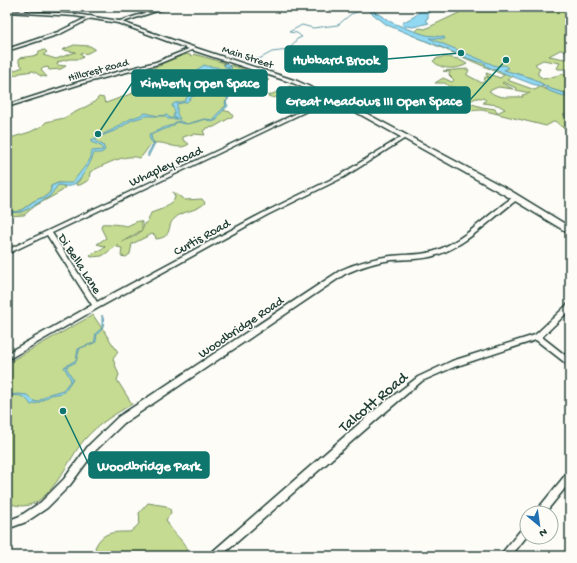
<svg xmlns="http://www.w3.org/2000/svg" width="577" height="563" viewBox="0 0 577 563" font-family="'Gochi Hand',sans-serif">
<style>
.green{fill:#c5db91;stroke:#728c62;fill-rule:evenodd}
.water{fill:#91d8f3;stroke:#639aa7}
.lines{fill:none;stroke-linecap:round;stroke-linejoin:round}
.stream{stroke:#639aa7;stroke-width:1}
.minor-casing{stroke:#1f3d34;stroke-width:3}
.secondary-casing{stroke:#1f3d34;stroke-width:3}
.minor{fill:#fdfcf7;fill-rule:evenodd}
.secondary{fill:#fdfcf7;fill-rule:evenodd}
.labels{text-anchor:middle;stroke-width:3;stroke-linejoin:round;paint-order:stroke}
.far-street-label{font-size:11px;fill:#1f3d34;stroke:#fdfcf7}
.street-label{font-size:13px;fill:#1f3d34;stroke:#fdfcf7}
.near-street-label{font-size:16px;fill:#1f3d34;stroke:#fdfcf7}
.leader{fill:none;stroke:#0f766e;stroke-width:1.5}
.callout-dot{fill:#0f766e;stroke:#fdfcf7;stroke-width:1.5}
.callout{fill:#0f766e;stroke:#0f766e;stroke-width:1.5}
.callout-label{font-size:14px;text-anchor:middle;font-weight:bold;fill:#fff}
</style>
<rect width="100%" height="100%" fill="#fdfcf7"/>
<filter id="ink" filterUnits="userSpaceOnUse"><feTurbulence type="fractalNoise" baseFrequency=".025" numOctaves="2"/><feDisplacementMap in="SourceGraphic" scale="8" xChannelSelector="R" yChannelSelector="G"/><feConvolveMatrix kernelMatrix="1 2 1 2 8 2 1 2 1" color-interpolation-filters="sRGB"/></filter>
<g filter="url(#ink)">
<g class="green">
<path d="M453,7h117v37l-4,2 4,1v4l-10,-1 -11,6 21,4 -3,6 3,3h-12l-1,-1 3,-5 -17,-3 -8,4 5,5 -2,3v3l6,4 26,-7v5h-2l2,1v17l-19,-6 -19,-11 -15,-4 -10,6 28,10 5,-3 30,11v19l-5,-3 -2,1 7,4v15l-15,-13 -9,5 -64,-16c-9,0 -16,3 -24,-1l11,-2 -9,-4 -15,1 5,-4 -3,-5 10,-1 1,-2 -3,-1 3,-2 -10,-3 -3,-3h-10l8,-5 9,4 2,-2 -5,-5 1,-3 -7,-1 24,-2 2,1 -2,4v1l15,8 2,-1 1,-5 6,1 -4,-2 -1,-3 14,5 4,-3 -92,-40 7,-7 6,1 40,-19zM503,82l13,6v2l14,3 -8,2 1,2c-13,-1 -23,3 -34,-6l9,-4 15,2 -11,-6zM461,95h7l-2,2 4,4c5,-3 11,-5 16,-1l-3,3 15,2 7,4 -8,4 -2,-4 -13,-2 -27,-8z"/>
<polygon points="74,45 90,46 95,49 88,53 80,54 83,57 80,59 69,59 58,62 57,65 66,66 61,69 49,70 48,67 43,68 41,70 47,77 41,76 33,71 20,73 7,79 7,73 23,67 19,63 19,59 20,58 38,55 39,51 45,50 47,52 43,55 56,59 76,52 62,50"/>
<path d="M187,54l5,2 2,-2 31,9 -2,1 8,4 -3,-2 3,-1 15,5 -2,2 25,8 -8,3h6l-13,6 -3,5 -2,-1v-5l-23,9 2,2 -2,2v4l-4,5 8,2 3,4 -19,11 -7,1 -4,3 2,4 -12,-1 -10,3v3l6,4c-11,8 -23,-3 -34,-1 -7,1 -9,10 -15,15 -15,-5 -36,7 -50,14l-1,8 -9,5h-4v-2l3,-2 3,-8 -4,2v3l-7,6 -13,-1 -7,3v4c-4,7 -8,7 -15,10 -10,4 -16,17 -29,9v-70l23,-7 12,-6 4,-4 18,-4 29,-15 6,-6 5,1v3l2,2 41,-15 3,-3 2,-4 -8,-3 -1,-2 6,-3h6l-6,-4 13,-4 -4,-1 1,-1z"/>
<path d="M447,57l11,2 9,5c-10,6 -26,6 -34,-3l5,-3z"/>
<polygon points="290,86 306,93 301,94 288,92 274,98 268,96"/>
<polygon points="59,184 65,187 62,191 35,206 24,215 7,216 7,213 21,212 28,209 50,196 55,187"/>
<path d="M173,192l12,8 17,-1 3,4c-9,9 -22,7 -31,16 -8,7 0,18 -18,20l-1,-4 -3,-1 -20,10 -2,10 -4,3 -5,-1 1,-8 -5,-1 4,-4 -19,13 -11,1 -1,-1c5,-5 11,-4 15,-9l-1,-1 -7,-2 9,-6 -5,-10 1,-4c3,-1 22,1 25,2l11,-5 4,1v8l-20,12c8,-4 22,-8 22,-18l4,-3 3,-8 11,-4 12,-9 1,-3z"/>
<path d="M93,315l10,15 2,1v2l13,19 -5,7 6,16 -2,5 15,24c-17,10 -34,20 -47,35 -19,21 -39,83 -78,63v-139z"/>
<path d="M148,503l18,3 4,3 1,4 -5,7c2,3 4,8 7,11 5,7 17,15 13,25h-79l-10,-5 -2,-3c7,-17 19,-16 35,-16 8,-7 11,-7 9,-19z"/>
</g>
<g class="water">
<path d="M364,7h4l2,2 5,-2h33c-10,0 -22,7 -32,1l-4,2 19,12 12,5h1l-2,-4 13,-7 7,-7 -1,-2h9l1,4 -3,2v5l-3,2 4,3 -16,4 -7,-1 -1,2 21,7 18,2 1,2h-2l-14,-1 67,28 9,-1 4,3 -5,2 28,8 19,11 19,6v3l-21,-7 -4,-4 -13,-3 -44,-17 -3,-2 1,-1 -16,-5 -83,-34z"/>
<path d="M225,63l7,5 -5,5 14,9 3,7 -17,7 2,2 -3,4 2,4 -9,9 -2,5 -5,2 -7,-3c-9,3 -18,7 -28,3 -6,7 -18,8 -26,13l1,5 3,3 -7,14v-4l6,-10 -4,-3 -1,-6c9,-3 16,-8 25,-9v-2l5,-2 8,3 17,-5 11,1 1,-5 10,-9 -1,-4 3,-3 -3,-3 18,-7 -4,-7 -13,-9 4,-5 -7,2 -8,-1 -16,13 3,2 -3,8 -6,4 -6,6 -10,2v10l3,5h-12l-3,-3h-19l-14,4 -15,10 -16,6 -6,5 8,4 2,5 -4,3h-7c-3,10 -14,30 -24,33 -4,1 -8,-1 -12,-1l-8,11 -22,13 -7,3 -14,1v-4c13,8 20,-5 29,-9 7,-3 16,-4 15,-14l7,-3h14c2,-3 18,-22 19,-26 0,-2 0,-4 1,-6l11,-1 -2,-4 -10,-4v-2l21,-10 18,-11 16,-6 12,3 9,-1 3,3h7l-4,-2 2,-4 -3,-7 3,-2 10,-2 2,-4 8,-4 -1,-1 2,-4v-6l4,-4 -4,-5 1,-3 7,-5c7,3 9,0 17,4l8,-1 -5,-2z"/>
<path d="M102,315c3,6 2,15 -5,19l-1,8 -16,6 -4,14 -10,5 7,12 -10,14 -12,2 -13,8 -7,2c-6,-10 -13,-11 -24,-8v-2l12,-1 8,1 7,6 3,1 12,-8 14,-4 8,-10 -7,-13 12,-7 2,-11 16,-6 2,-10 6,-5z"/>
</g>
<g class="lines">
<polyline class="stream" points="234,56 259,59 272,52 289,50 297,39 302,37 297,33 289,32 302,25 313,28 338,25 351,14 367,9"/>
<g class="minor-casing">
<g id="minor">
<polygon points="26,7 30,7 22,12 20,12 20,10"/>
<polygon points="164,7 169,7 120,23 117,22"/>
<polygon points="90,16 93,17 60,34 7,51 7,49 58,32"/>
<polygon points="191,48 194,49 158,64 84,83 7,107 7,105 82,81 156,62"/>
<polygon points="331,97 334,98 52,233 97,302 263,213 340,175 403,136 407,136 407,137 344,177 267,215 98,308 7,360 7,353 92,305 47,235 7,254 7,250"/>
<path d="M516,196l2,1 1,1 -1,1c-26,19 -50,45 -81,56 -14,5 -30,4 -45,5 -17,2 -32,7 -47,14l-221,149 -29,28 -25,34 -23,23 -21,14 -19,7v-8l13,-5 21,-14 23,-23 25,-34 29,-28 223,-147c16,-7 33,-12 50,-14 16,-2 34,0 49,-7 19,-8 35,-22 51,-35 8,-6 16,-14 25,-18z"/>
<polygon points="570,303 570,310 542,337 570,359 570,366 568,365 536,340 454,367 422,381 382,415 221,556 210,556 211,553 376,409 418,377 452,361 535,335 568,304"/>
<polygon points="570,472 570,482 545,513 536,513 537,510 567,473"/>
<polygon points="527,525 527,536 511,556 501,556 502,553 524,526"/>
</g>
</g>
<g class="secondary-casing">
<polygon id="secondary" points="7,10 75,14 119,21 190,46 297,81 358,109 511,191 570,227 570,234 505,195 354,111 293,83 186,48 118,23 75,16 7,12"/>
</g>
<use href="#minor" class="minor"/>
<use href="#secondary" class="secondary"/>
</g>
</g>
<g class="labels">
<g class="far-street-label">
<text transform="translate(248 56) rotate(18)" y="4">Main Street</text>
<text transform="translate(98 69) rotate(-15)" y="4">Hillcrest Road</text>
</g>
<g class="street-label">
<text transform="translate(165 165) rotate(-25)" y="5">Whapley Road</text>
<text transform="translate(201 236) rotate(-29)" y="5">Curtis Road</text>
<text transform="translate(81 263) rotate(57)" y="5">Di Bella Lane</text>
<text transform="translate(240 326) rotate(-34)" y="5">Woodbridge Road</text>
</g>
<g class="near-street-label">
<text transform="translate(372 401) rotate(-40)" y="6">Talcott Road</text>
</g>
</g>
<path class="leader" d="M461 53L387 59M98 134L132 83M506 60L470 100M63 411L89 465"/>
<g class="callout-dot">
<circle cx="461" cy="53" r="4"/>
<circle cx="98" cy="134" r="4"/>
<circle cx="506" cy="60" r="4"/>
<circle cx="63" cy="411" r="4"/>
</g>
<g class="callout">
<rect x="285" y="46" width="102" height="26" rx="4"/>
<rect x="132" y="70" width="135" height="26" rx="4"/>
<rect x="277" y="87" width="193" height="26" rx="4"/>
<rect x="89" y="452" width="120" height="26" rx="4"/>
</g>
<g class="callout-label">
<text x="336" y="64">Hubbard Brook</text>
<text x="200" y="87">Kimberly Open Space</text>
<text x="374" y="105">Great Meadows III Open Space</text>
<text x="149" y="470">Woodbridge Park</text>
</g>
<rect width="577" height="563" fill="none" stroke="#fdfcf7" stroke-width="24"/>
<rect x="12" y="12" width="553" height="539" fill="none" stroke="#1f3d34" stroke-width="1.5" filter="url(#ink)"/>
<g transform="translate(539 525) rotate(151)"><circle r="19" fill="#fdfcf7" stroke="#a4b0a9"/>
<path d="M0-3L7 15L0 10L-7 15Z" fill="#1f6fb2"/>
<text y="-6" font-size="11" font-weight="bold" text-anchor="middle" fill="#1f3d34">N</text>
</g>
</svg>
